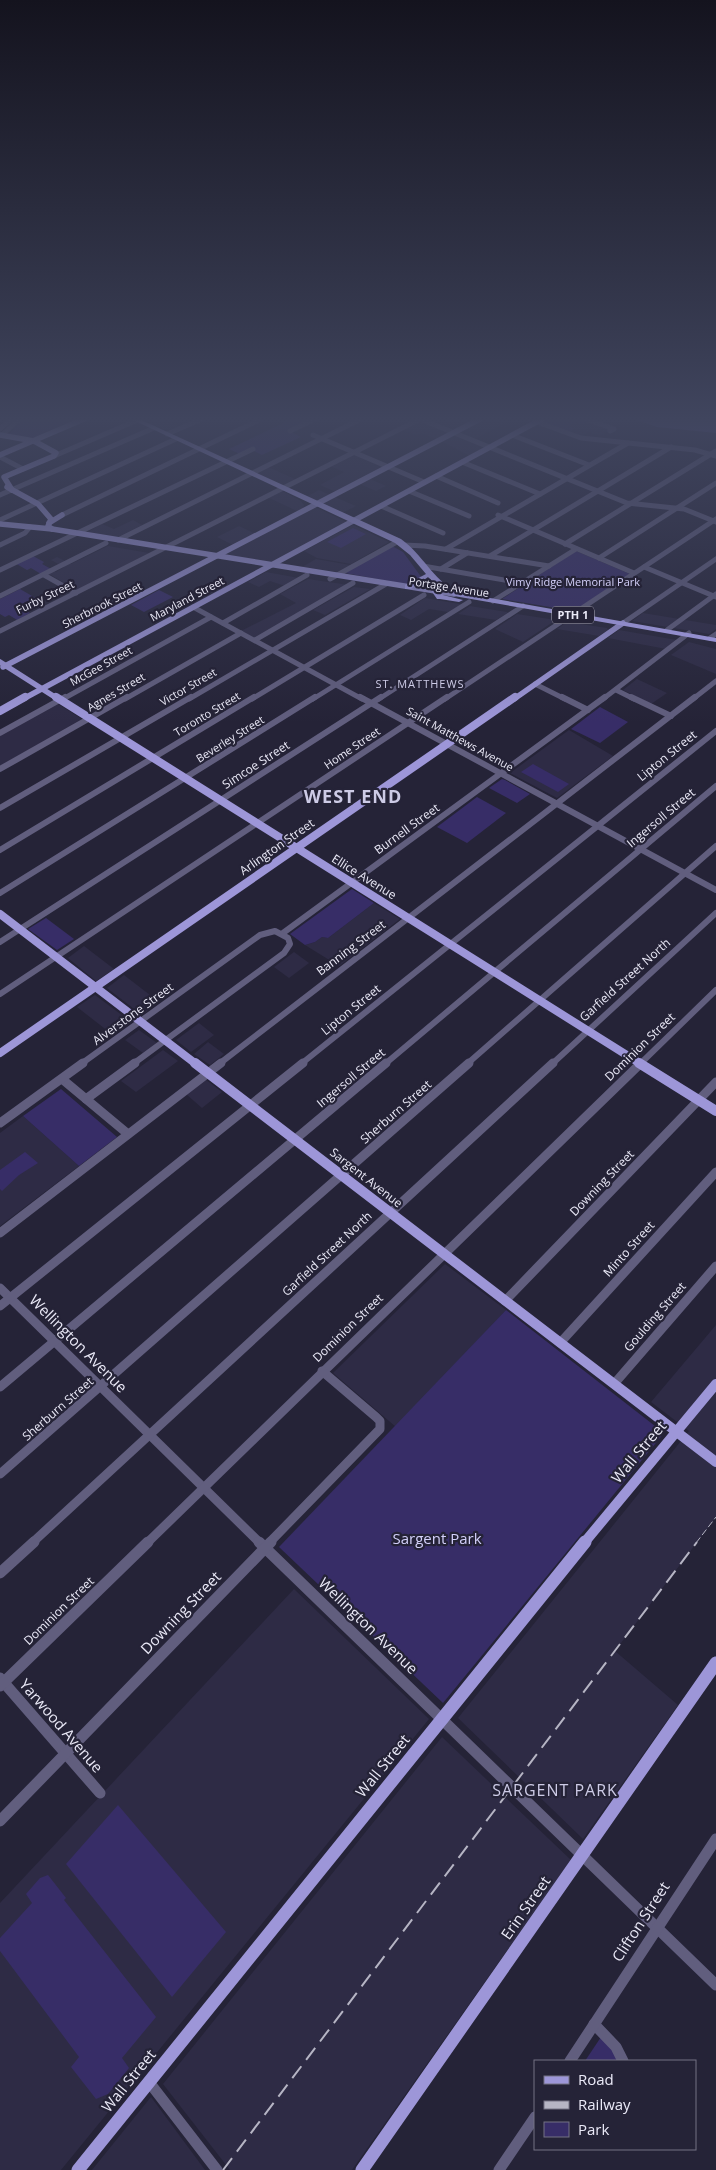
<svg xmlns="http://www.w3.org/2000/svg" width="716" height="2170" viewBox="0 0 716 2170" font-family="'Open Sans',sans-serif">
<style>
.built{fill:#2e2b45}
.green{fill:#372d67}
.water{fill:#5c5198}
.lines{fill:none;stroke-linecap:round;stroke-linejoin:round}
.minor-far3{stroke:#615e7e;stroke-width:5}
.minor-far2{stroke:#615e7e;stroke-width:6}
.minor-far1{stroke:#615e7e;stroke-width:9}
.minor{stroke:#615e7e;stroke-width:11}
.major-far3{stroke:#9d96d8;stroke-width:5.5}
.major-far2{stroke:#9d96d8;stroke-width:8}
.major-far1{stroke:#9d96d8;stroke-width:10}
.major{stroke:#9d96d8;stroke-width:13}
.highway{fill:#b5acfc;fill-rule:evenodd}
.rail-far1{stroke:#b6b5c4;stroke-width:1;stroke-dasharray:7 3;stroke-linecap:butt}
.rail{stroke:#b6b5c4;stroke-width:2;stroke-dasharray:15 8;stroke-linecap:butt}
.labels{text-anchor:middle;stroke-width:4.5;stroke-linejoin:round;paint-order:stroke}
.far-park-label{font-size:11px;fill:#d3d0fa;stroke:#252337}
.far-street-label{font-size:11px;fill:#eae9f7;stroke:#252337}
.shield{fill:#252337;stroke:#afaebd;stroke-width:1}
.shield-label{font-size:11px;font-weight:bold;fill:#eae9f7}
.far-neighbourhood-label{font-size:11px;letter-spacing:1px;fill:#cdcbe6;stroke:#252337}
.street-label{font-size:12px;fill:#eae9f7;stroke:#252337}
.near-street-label{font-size:15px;fill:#eae9f7;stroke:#252337}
.near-park-label{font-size:15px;fill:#d3d0fa;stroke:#252337}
.near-neighbourhood-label{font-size:16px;letter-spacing:1px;fill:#cdcbe6;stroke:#252337}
.district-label{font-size:18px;font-weight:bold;letter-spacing:1px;fill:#cdcbe6;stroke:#252337}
</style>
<rect width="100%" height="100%" fill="#252337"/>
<g class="built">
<polygon points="141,419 181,419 172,423 178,426 168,431"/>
<polygon points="420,419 436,425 449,419 498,419 507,422 473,440 489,447 472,457 439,440 421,433 417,435 400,429"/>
<polygon points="549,419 581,419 609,430 600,436 589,432 581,436 543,422"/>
<polygon points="353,452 388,467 368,478 386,486 376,491 357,483 338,493 320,485 344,472 328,465"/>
<polygon points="266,466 297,480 284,486 254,472"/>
<polygon points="279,489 301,501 304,505 302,511 313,506 349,523 275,563 221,554 235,546 217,537 239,526 258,535 299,512 265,496"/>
<polygon points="319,490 351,504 356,506 342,513 306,497"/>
<polygon points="133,520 142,525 118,537 87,532 102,524 114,529"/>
<polygon points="353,525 389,542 351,564 317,558 304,551"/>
<polygon points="108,546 149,553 77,590 51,575 44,575 31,568 27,570 16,564 44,562 42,564 56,572 64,567 51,560 57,557 71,564"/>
<polygon points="316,559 350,565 337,572 302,567"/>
<polygon points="266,572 299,578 285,586 270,581 259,587 248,582"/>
<polygon points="308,579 349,585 256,639 241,631 296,603 280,594"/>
<polygon points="354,587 370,589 325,615 313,610"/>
<polygon points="425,598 460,604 461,605 448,612 429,609 411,620 400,615"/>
<polygon points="470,606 507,612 508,613 496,620 458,614"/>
<polygon points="643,613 716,625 716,629 709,634 632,621"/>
<polygon points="517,614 556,620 523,642 495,629"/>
<polygon points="567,622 607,628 608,630 599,636 557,629"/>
<polygon points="619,630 677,640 666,649 608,638"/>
<polygon points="689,642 716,649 716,674 671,655"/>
<polygon points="637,679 667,693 651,704 623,690"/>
<polygon points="58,704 82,719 0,766 0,736"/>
<polygon points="569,730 613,756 557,798 510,773"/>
<polygon points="374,903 400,919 339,966 305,945 315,942 322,937 328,938"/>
<polygon points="84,946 114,969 96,981 68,958"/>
<polygon points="294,952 309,963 289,978 274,967"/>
<polygon points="124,975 159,1002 142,1015 107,988"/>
<polygon points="95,995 131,1022 113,1035 77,1007"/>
<polygon points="199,1023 214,1035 191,1052 176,1040"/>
<polygon points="139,1030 157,1043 143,1053 125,1040"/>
<polygon points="208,1042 224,1054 210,1065 194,1054"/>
<polygon points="163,1050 178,1061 136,1092 121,1081"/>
<polygon points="205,1079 222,1092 202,1108 186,1094"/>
<polygon points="23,1116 79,1166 0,1226 0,1133"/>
<polygon points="445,1264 506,1310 396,1427 333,1373"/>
<polygon points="716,1325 716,1517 615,1651 678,1705 583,1839 458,1718 689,1431 651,1402"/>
<polygon points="294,1589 429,1719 61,2170 0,2170 0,1903"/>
<polygon points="442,1737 571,1860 352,2170 230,2170 163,2084"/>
<polygon points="151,2097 205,2170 92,2170"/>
</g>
<g class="green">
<polygon points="23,419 75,419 33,438 9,434"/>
<polygon points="292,419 314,419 289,431 301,437 262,455 250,449 240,454 229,449"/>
<polygon points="549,419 581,419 587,422 583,424 577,422 569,426 574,429 569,432 543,422"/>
<polygon points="353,528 366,534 341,548 327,542"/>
<polygon points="392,546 403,552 422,578 410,585 345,573"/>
<polygon points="576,551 630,574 574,611 502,599"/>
<polygon points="33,556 44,562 42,564 51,569 41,574 31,568 27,570 17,564"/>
<polygon points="20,589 39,600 22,608 30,613 17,620 9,615 5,617 0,614 0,599"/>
<polygon points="159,590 173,597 144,612 131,605"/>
<polygon points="600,707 628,722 600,743 571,729"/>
<polygon points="533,764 569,784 558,792 521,772"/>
<polygon points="502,779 505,780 530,794 517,803 489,788"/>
<polygon points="477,797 506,813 467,843 437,827"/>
<polygon points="352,889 374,903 328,938 322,937 315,942 305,945 290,934"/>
<polygon points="46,918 74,939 57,950 28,929"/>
<polygon points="61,1089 117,1137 79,1166 23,1116"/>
<polygon points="25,1152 38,1163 19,1175 2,1191 0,1189 0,1170"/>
<polygon points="506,1310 664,1433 443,1703 279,1547"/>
<polygon points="118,1805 226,1932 172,1997 66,1864"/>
<polygon points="48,1875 66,1898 64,1900 156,2017 122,2058 129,2068 108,2094 96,2099 71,2067 79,2057 0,1951 0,1938 32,1903 26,1894 40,1878"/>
<polygon points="601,2037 613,2049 620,2061 585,2061"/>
</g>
<polygon class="water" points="633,419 716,420 716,433 657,427"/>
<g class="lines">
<g class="minor-far3">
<polyline points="420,419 627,503 684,509 716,522"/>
<polyline points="529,419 581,438 695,450 716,456"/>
<polyline points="585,419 614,429 610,431"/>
<polyline points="0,429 11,419"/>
<polyline points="290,431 315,419"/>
<polyline points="167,434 202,419"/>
<polyline points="2,435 20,419"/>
<polyline points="313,435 424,482"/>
<polyline points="512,435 589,465"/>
<polyline points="54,456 140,419"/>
<polyline points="0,457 23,469"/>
<polyline points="462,462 540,494"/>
<polyline points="436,476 498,503"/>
<polyline points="409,491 469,516"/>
<polyline points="0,495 154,428"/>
<polyline points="381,506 443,533"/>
<polyline points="62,515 261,419"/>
<polyline points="498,515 634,573"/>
<polyline points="0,520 176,439"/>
<polyline points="118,540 361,419"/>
<polyline points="565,544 716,451"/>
<polyline points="0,545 25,533 30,527"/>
<polyline points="404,545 425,546 549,566"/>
<polyline points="446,549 628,443"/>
<polyline points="490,556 671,447"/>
<polyline points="599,558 716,483"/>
<polyline points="423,566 522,583"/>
<polyline points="644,567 716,597"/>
<polyline points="441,569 467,553"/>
<polyline points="0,570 253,449"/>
<polyline points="44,575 76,593"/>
<polyline points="330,579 395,543"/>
<polyline points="0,596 106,543"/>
<polyline points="493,601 576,549"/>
<polyline points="193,607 362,699"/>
<polyline points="223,623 307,575"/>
<polyline points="623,623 716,559"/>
<polyline points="667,630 716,594"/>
<polyline points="0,631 420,419"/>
<polyline points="710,638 716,634"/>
<polyline points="255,640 353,583"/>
<polyline points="535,684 565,699"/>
<polyline points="616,690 634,699"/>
<polyline points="63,699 211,617"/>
<polyline points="125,699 241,633"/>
<polyline points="189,699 386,584"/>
<polyline points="252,699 424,595"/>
<polyline points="313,699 469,602"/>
<polyline points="379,699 523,606"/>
<polyline points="445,699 716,519"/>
<polyline points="603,699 689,633"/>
<polyline points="693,699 716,681"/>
</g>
<g class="minor-far2">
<polyline points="360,697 716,890"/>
<polyline points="562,697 588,710"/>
<polyline points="631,697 671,716"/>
<polyline points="0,733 65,697"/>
<polyline points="0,769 127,697"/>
<polyline points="0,808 191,697"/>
<polyline points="0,850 254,697"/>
<polyline points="0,893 315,697"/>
<polyline points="283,933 605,697"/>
<polyline points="0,942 381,697"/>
<polyline points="0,994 447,697"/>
<polyline points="81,1064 260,935 275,931 288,938 290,944 284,953 133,1064"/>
<polyline points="219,1064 695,697"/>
<polyline points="301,1064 716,731"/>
<polyline points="385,1064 716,786"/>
<polyline points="467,1064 716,846"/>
<polyline points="552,1064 716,913"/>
<polyline points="640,1064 716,990"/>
</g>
<g class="minor-far1">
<polyline points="62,1079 128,1134"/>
<polyline points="86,1099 135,1063"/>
<polyline points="0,1123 83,1063"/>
<polyline points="0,1233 221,1063"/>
<polyline points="0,1288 260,1543"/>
<polyline points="505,1301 716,1082"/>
<polyline points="0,1306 303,1063"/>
<polyline points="560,1343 716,1172"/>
<polyline points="614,1384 716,1266"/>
<polyline points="0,1387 386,1063"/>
<polyline points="0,1474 469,1063"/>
<polyline points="32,1543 553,1063"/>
<polyline points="147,1543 641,1063"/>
<polyline points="269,1543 380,1429 380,1421 376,1417 322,1371"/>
</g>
<g class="minor">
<polyline points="259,1542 716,1985"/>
<polyline points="0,1573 34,1542"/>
<polyline points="0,1678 100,1793"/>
<polyline points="0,1686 148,1542"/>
<polyline points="0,1821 271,1542"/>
<polyline points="594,2024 616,2047 623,2061"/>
<polyline points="570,2061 716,1839"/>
<polyline points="149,2082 217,2170"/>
<polyline points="499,2170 535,2117"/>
</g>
<g class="major-far3">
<polyline points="0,435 34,441 56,453 54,456 4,477 12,490"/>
<polyline points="0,455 84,419"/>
<polyline points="7,487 38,504 51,519 48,526 52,529"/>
<polyline points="49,523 62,515"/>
<polyline points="0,524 52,529 454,594"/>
<polyline points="0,662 58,699"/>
<polyline points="3,667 480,419"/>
<polyline points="23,699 542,419"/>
<polyline points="514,699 623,623"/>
</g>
<g class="major-far2">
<polyline points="56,697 641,1064"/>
<polyline points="0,711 25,697"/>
<polyline points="0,914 196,1064"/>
<polyline points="0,1053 515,697"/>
</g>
<g class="major-far1">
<polyline points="195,1063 716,1462"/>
<polyline points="639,1063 716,1111"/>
<polyline points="584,1543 716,1384"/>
</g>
<g class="major">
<polyline points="78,2170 585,1542"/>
<polyline points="362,2170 716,1663"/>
</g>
<path class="highway" d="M131,419h8l262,120c21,15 32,40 55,53l260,46v4l-262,-46 -20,-13 9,12 20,5 -4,2 -19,-3h-3l-11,-16 6,-2 -4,-4 -17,12h-6v-4l21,-11 -16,-19 -15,-12z"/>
<polyline class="rail-far1" points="696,1543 716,1517"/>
<polyline class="rail" points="223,2170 697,1542"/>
</g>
<linearGradient id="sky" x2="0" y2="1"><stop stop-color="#14131e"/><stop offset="0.58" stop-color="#40455e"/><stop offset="1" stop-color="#40455e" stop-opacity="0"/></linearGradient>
<rect width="716" height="723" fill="url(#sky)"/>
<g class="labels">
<g class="far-park-label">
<text x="573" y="586">Vimy Ridge Memorial Park</text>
</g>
<g class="far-street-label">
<text transform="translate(449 587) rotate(9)" y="4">Portage Avenue</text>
<text transform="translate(45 597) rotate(-26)" y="4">Furby Street</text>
<text transform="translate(187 599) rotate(-28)" y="4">Maryland Street</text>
<text transform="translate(102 605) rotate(-27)" y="4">Sherbrook Street</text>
<text transform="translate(101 666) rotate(-29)" y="4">McGee Street</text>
<text transform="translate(188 687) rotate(-30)" y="4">Victor Street</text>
<text transform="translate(116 692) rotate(-30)" y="4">Agnes Street</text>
<text transform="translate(207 714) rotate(-31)" y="4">Toronto Street</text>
<text transform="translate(230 739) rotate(-32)" y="4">Beverley Street</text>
<text transform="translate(460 739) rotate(29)" y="4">Saint Matthews Avenue</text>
<text transform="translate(352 748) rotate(-34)" y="4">Home Street</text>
</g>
<rect class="shield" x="552" y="606.5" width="42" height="17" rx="4"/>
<g class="shield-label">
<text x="573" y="619">PTH 1</text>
</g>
<g class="far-neighbourhood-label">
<text x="420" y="688">ST. MATTHEWS</text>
</g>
<g class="street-label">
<text transform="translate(667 756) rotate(-39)" y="4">Lipton Street</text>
<text transform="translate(256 765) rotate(-33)" y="4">Simcoe Street</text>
<text transform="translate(661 818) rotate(-40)" y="4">Ingersoll Street</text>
<text transform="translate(407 829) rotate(-36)" y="4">Burnell Street</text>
<text transform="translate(277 847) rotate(-35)" y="4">Arlington Street</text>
<text transform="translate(364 877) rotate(32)" y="4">Ellice Avenue</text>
<text transform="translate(351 948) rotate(-37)" y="4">Banning Street</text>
<text transform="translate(625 980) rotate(-42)" y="4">Garfield Street North</text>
<text transform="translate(351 1010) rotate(-39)" y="4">Lipton Street</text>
<text transform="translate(133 1014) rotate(-36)" y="4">Alverstone Street</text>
<text transform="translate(640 1047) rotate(-44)" y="4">Dominion Street</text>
<text transform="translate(351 1078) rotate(-40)" y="4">Ingersoll Street</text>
<text transform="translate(396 1112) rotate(-41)" y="4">Sherburn Street</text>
<text transform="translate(366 1178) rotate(38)" y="4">Sargent Avenue</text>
<text transform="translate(602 1183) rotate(-46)" y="4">Downing Street</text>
<text transform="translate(629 1249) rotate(-48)" y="4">Minto Street</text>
<text transform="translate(327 1254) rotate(-43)" y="4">Garfield Street North</text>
<text transform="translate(655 1317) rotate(-49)" y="4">Goulding Street</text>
<text transform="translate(348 1328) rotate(-44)" y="4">Dominion Street</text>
<text transform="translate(58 1409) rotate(-41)" y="4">Sherburn Street</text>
<text transform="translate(59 1611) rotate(-44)" y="4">Dominion Street</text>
</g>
<g class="near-street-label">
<text transform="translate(78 1344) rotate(45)" y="5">Wellington Avenue</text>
<text transform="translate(639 1452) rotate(-50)" y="5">Wall Street</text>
<text transform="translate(181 1613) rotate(-46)" y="5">Downing Street</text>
<text transform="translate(368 1626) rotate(44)" y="5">Wellington Avenue</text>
<text transform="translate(61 1726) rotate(49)" y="5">Yarwood Avenue</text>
<text transform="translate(383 1766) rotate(-51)" y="5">Wall Street</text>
<text transform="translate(526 1908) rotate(-55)" y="5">Erin Street</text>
<text transform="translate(641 1922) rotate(-57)" y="5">Clifton Street</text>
<text transform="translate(129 2081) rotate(-51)" y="5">Wall Street</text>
</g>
<g class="near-park-label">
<text x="437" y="1544">Sargent Park</text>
</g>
<g class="near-neighbourhood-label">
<text x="555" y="1796">SARGENT PARK</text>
</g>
<g class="district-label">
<text x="353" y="803">WEST END</text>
</g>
</g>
<rect x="534" y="2060" width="162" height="90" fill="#252337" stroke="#747284"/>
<rect x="544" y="2076" width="25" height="8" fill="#9d96d8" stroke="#747284"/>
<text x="578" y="2085" font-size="15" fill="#eae9f7">Road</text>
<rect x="544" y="2101" width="25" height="8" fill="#b6b5c4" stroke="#747284"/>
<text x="578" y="2110" font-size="15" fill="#eae9f7">Railway</text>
<rect x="544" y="2122" width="25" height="15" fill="#372d67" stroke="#747284"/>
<text x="578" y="2135" font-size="15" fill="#eae9f7">Park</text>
</svg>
